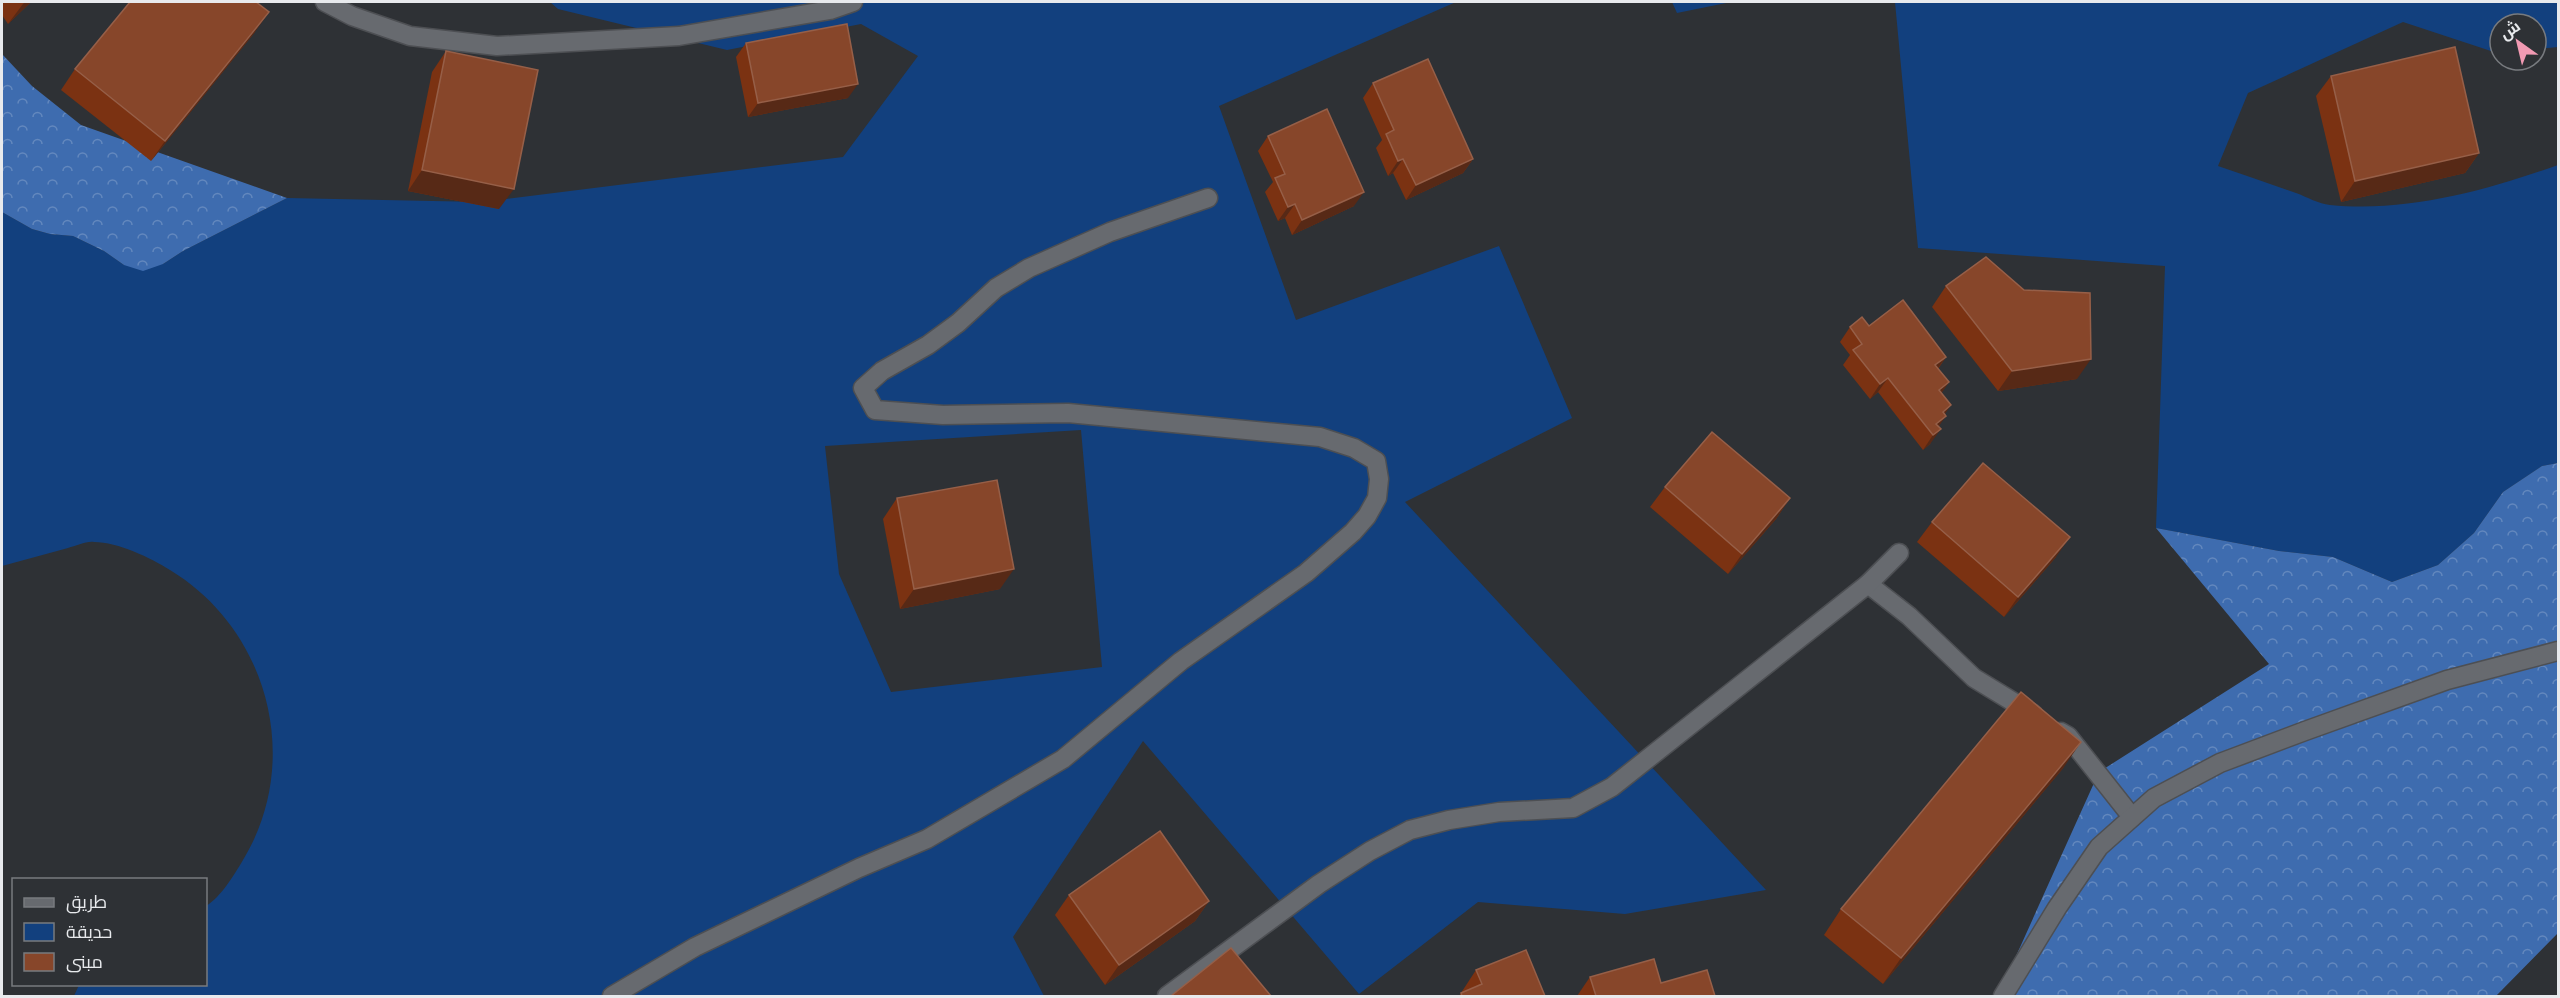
<svg xmlns="http://www.w3.org/2000/svg" width="2560" height="998" viewBox="0 0 2560 998" font-family="Lato,Cairo,sans-serif">
<style>
.green{fill:#12407e;fill-rule:evenodd}
.forest{fill:url(#forest-crowns)}
.lines{fill:none;stroke-linecap:round;stroke-linejoin:round}
.minor-casing{stroke:#4d4f53;stroke-width:21}
.minor{stroke:#676a6f;stroke-width:18}
.wall{fill:#7b3212}
.shaded-wall{fill:#572916}
.building{fill:#87462a;stroke:#965f48;stroke-width:1.5}
</style>
<defs>
<pattern id="forest-crowns" width="20" height="18" patternUnits="userSpaceOnUse" patternTransform="scale(1.5)"><rect width="20" height="18" fill="#3e6caf"/><path d="M2 6a3 3 0 1 1 6 0M12 15a3 3 0 1 1 6 0" fill="none" stroke="#6388be"/></pattern>
</defs>
<rect width="100%" height="100%" fill="#2e3135"/>
<g class="green">
<path d="M550,2h906l-237,104 77,214 203,-74 73,172 -167,84 361,388 -141,24 -147,-12 -119,92 -216,-253 -130,196 31,59h-970l5,-11 127,-1v-78c15,-9 28,-31 37,-46 60,-99 26,-230 -73,-290 -19,-12 -52,-28 -76,-28 -8,-1 -18,4 -26,6 -22,6 -44,12 -66,18v-354l30,17 18,5 23,2 31,15 20,14 39,-1 20,-13 104,-53 194,4 362,-45 75,-101 -57,-32 -134,26 -169,-41zM1081,430l21,237 -211,25 -52,-118 -14,-128z"/>
<polygon points="1672,2 1731,2 1677,13"/>
<path d="M1895,2h663v45l-22,2v-25h-36v28l-3,1 -94,-31 -155,71 -30,73c26,9 52,18 78,27 11,4 23,11 34,12 76,8 158,-15 228,-40v298l-16,3 -39,26 -29,41 -36,32 -46,17 -59,-25 -54,-6 -123,-23 9,-262 -247,-18z"/>
</g>
<g class="forest">
<polygon points="2,54 32,86 81,125 287,198 183,251 163,264 143,271 124,265 104,251 73,236 50,234 32,229 2,212"/>
<polygon points="2558,463 2558,933 2496,996 1998,996 2099,772 2269,664 2156,528 2279,551 2333,557 2392,582 2438,565 2474,533 2503,492 2542,466"/>
</g>
<g class="lines">
<g class="minor-casing">
<g id="minor">
<polyline points="325,2 352,16 410,36 497,46 679,36 830,10 853,2"/>
<polyline points="1868,584 1909,616 1974,678 2033,714"/>
<polyline points="2061,732 2068,736 2132,817"/>
<polyline points="612,996 695,947 859,868 927,839 1063,759 1181,661 1306,573 1353,532 1367,516 1377,498 1379,479 1376,461 1354,448 1320,437 1068,413 943,415 875,410 863,388 882,371 928,345 958,323 996,288 1029,268 1110,232 1208,198"/>
<polyline points="1167,996 1319,884 1370,851 1410,830 1449,820 1499,812 1573,808 1612,787 1868,584 1899,553"/>
<polyline points="2003,996 2057,908 2099,847 2154,798 2220,763 2305,731 2447,680 2558,651"/>
</g>
</g>
<use href="#minor" class="minor"/>
</g>
<g class="wall">
<polygon points="2,2 31,2 8,24 2,15"/>
<polygon points="255,32 151,161 61,90 75,69"/>
<polygon points="746,43 848,98 748,117 736,57"/>
<polygon points="446,51 499,209 408,191 432,72"/>
<polygon points="2331,76 2479,153 2465,173 2341,202 2316,96"/>
<polygon points="1373,83 1473,159 1463,173 1406,200 1393,173 1388,176 1376,148 1382,140 1363,98"/>
<polygon points="1268,136 1354,206 1292,235 1285,218 1278,221 1265,192 1273,182 1258,151"/>
<polygon points="1946,286 2077,379 1998,391 1932,307"/>
<polygon points="1869,326 1946,357 1938,369 1949,382 1941,393 1945,414 1930,444 1923,450 1878,392 1870,399 1843,365 1850,355 1840,342 1850,327"/>
<polygon points="1665,487 1790,498 1776,519 1728,574 1650,507"/>
<polygon points="897,498 1000,589 900,609 883,519"/>
<polygon points="1932,522 2056,557 2004,617 1917,542"/>
<polygon points="2064,767 1883,984 1824,935 1841,909"/>
<polygon points="1069,895 1209,901 1195,921 1105,985 1055,915"/>
<polygon points="1476,970 1545,996 1459,996"/>
<polygon points="1590,977 1661,983 1715,996 1577,996"/>
</g>
<g class="shaded-wall">
<polygon points="25,2 31,2 8,24 23,4"/>
<polygon points="269,12 255,32 151,161 165,141"/>
<polygon points="858,84 848,98 748,117 758,103"/>
<polygon points="2479,153 2465,173 2341,202 2355,181"/>
<polygon points="1403,159 1393,173 1388,176 1398,161"/>
<polygon points="1473,159 1463,173 1406,200 1416,185"/>
<polygon points="422,170 514,189 499,209 408,191"/>
<polygon points="1364,192 1354,206 1292,235 1302,220"/>
<polygon points="1295,204 1285,218 1278,221 1288,207"/>
<polygon points="1946,357 1936,371 1935,365"/>
<polygon points="2091,359 2077,379 1998,391 2012,371"/>
<polygon points="1888,378 1878,392 1870,399 1880,384"/>
<polygon points="1949,382 1939,397 1939,390"/>
<polygon points="1951,405 1941,420 1946,416 1936,430 1930,432 1943,412"/>
<polygon points="1941,429 1930,444 1923,450 1933,435"/>
<polygon points="1790,498 1776,519 1728,574 1742,554"/>
<polygon points="2070,537 2056,557 2004,617 2018,597"/>
<polygon points="1014,569 1000,589 900,609 914,589"/>
<polygon points="2081,742 2064,767 1883,984 1901,958"/>
<polygon points="1209,901 1195,921 1105,985 1119,965"/>
</g>
<g class="building">
<polygon points="130,2 256,2 269,12 165,141 75,69"/>
<polygon points="847,24 858,84 758,103 746,43"/>
<polygon points="2455,47 2479,153 2355,181 2331,76"/>
<polygon points="446,51 538,70 514,189 422,170"/>
<polygon points="1428,59 1473,159 1416,185 1403,159 1398,161 1386,134 1394,130 1373,83"/>
<polygon points="1327,109 1364,192 1302,220 1295,204 1288,207 1275,178 1285,174 1268,136"/>
<polygon points="1986,257 2024,290 2090,293 2091,359 2012,371 1946,286"/>
<polygon points="1903,300 1946,357 1935,365 1949,382 1939,390 1951,405 1943,412 1946,416 1936,424 1941,429 1933,435 1888,378 1880,384 1853,350 1862,344 1850,327 1862,317 1869,326"/>
<polygon points="1712,432 1790,498 1742,554 1665,487"/>
<polygon points="1983,463 2070,537 2018,597 1932,522"/>
<polygon points="997,480 1014,569 914,589 897,498"/>
<polygon points="2021,692 2081,742 1901,958 1841,909"/>
<polygon points="1160,831 1209,901 1119,965 1069,895"/>
<polygon points="1231,948 1271,996 1171,996"/>
<polygon points="1526,950 1545,996 1462,996 1461,993 1482,984 1476,970"/>
<polygon points="1654,959 1661,983 1707,970 1715,996 1596,996 1590,977"/>
</g>
<rect width="2560" height="998" fill="none" stroke="#e8eaed" stroke-width="6"/>
<rect x="12" y="878" width="195" height="108" fill="#2e3135" stroke="#787b7f" stroke-width="1.5"/>
<rect x="24" y="898" width="30" height="9" fill="#676a6f" stroke="#787b7f" stroke-width="1.5"/>
<text x="66" y="908" font-size="18" fill="#e8eaed">طريق</text>
<rect x="24" y="923" width="30" height="18" fill="#12407e" stroke="#787b7f" stroke-width="1.5"/>
<text x="66" y="938" font-size="18" fill="#e8eaed">حديقة</text>
<rect x="24" y="953" width="30" height="18" fill="#87462a" stroke="#787b7f" stroke-width="1.5"/>
<text x="66" y="968" font-size="18" fill="#e8eaed">مبنى</text>
<g transform="translate(2518 42) rotate(326)"><circle r="28" fill="#2e3135" stroke="#787b7f" stroke-width="1.5"/>
<path d="M0-4.5L10 22L0 15L-10 22Z" fill="#f19ab3"/>
<text y="-9" font-size="16" font-weight="bold" text-anchor="middle" fill="#e8eaed">ش</text>
</g>
</svg>
